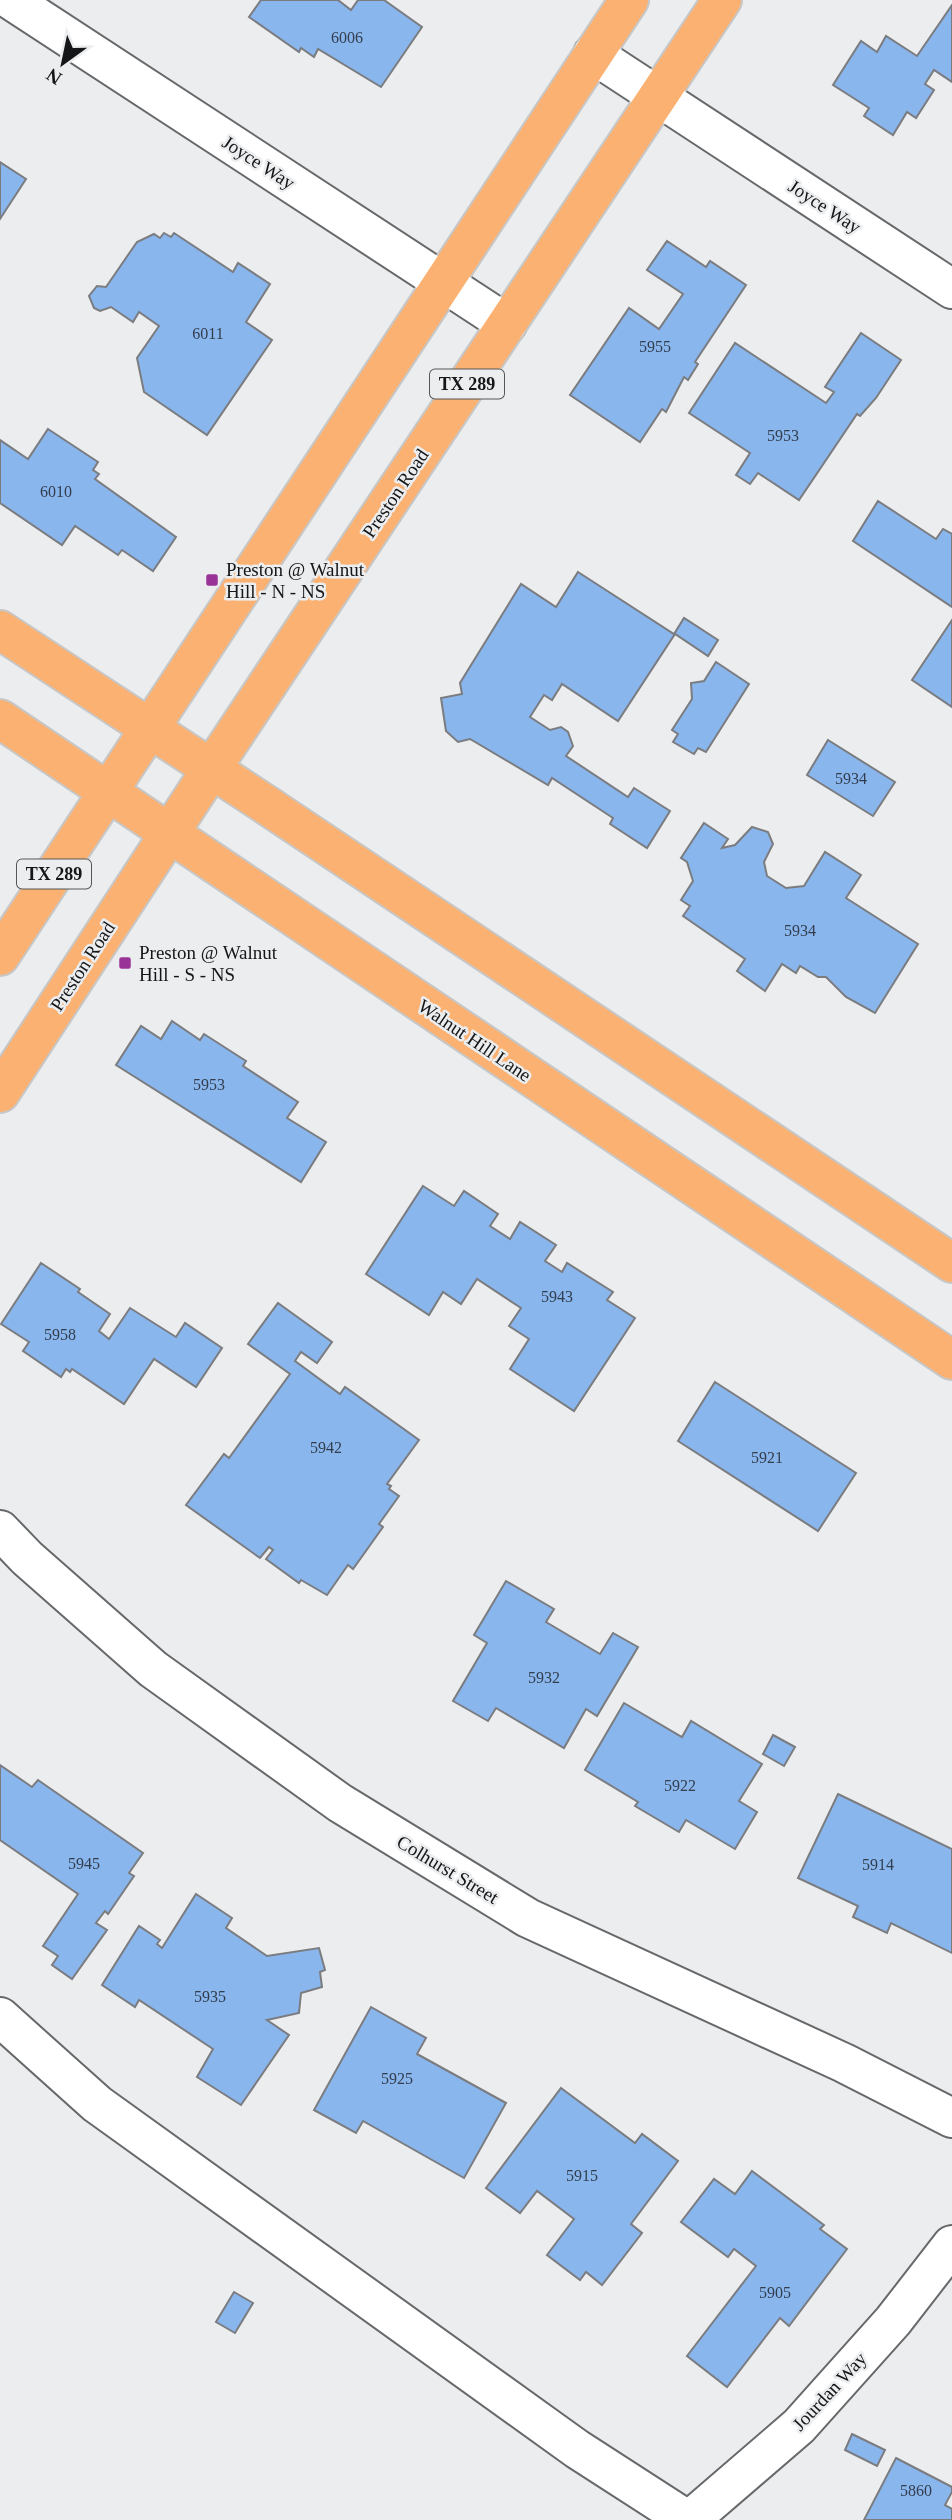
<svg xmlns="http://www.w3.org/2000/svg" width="952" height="2520" viewBox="0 0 952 2520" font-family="Georgia,serif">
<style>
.building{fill:#8ab6ee;stroke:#7b7c7f;stroke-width:2}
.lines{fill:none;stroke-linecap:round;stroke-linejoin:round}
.minor-casing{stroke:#66686a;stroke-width:42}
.major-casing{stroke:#c7c7c7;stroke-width:42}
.minor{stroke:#fff;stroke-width:38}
.major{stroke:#fbb171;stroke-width:38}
.poi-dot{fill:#9a3397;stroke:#ebedef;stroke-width:2.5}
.labels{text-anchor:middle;stroke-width:5;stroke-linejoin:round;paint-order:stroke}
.number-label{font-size:16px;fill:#323e4d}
.shield{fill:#ebedef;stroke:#555658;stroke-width:2}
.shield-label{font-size:18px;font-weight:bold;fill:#151617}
.street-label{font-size:19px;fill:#151617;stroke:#ebedef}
.poi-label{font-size:19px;fill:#151617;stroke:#ebedef;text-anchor:start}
</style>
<rect width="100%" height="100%" fill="#ebedef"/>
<g class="building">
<polygon points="261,0 338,0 351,10 358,0 384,0 422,27 381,87 318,49 314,57 301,48 299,52 249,17"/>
<polygon points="952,5 952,82 934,70 925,84 934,90 916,118 907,112 893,135 864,116 869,108 833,85 861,41 877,52 886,36 917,56"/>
<polygon points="0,162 26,179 0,219"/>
<polygon points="164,233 171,237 174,233 233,272 238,263 270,284 246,322 272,340 207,435 144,392 137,358 159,326 139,312 133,322 111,307 100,311 94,308 89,296 97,286 106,287 137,242 154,234 160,238"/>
<polygon points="667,241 706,267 710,261 746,285 695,362 698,364 688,380 684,377 666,412 662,409 640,442 570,395 629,308 659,329 683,294 647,270"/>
<polygon points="861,333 901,360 876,398 860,416 857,414 799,500 758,473 750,484 736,475 750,453 689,413 735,343 826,403 834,392 825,387"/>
<polygon points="48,429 98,462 93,470 99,474 95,479 176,537 153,571 122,550 118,555 75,526 62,545 0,503 0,440 28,459"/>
<polygon points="878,501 936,539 943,529 952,534 952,607 853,541"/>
<polygon points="578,572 674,634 684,618 718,640 708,656 675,634 618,721 562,684 552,700 544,695 530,717 550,730 561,727 568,732 573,746 566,756 628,797 634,788 670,811 647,848 610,824 613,818 552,778 548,785 470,739 458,742 446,731 441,698 462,694 460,683 521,584 556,607"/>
<polygon points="952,620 952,707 912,680"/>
<polygon points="716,662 749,684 706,752 698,748 694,754 673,742 678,734 672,730 692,699 691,683 704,681"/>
<polygon points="828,740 895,782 873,816 807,775"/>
<polygon points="704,823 728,839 722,848 735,845 752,827 768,832 773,844 764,862 767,876 786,888 804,886 825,852 861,875 846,898 918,944 875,1013 846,997 826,977 818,977 800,966 796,973 782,964 765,991 737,971 745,959 683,916 690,906 681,900 693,881 687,862 681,858"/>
<polygon points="172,1021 200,1040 204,1034 246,1061 243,1066 298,1102 287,1118 326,1142 301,1182 116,1065 141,1026 161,1039"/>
<polygon points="423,1186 454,1206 464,1191 498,1214 490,1226 510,1239 520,1222 556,1245 545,1261 562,1272 567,1263 613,1292 607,1300 635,1318 574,1411 510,1369 529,1339 509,1326 521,1308 477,1279 461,1304 443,1292 429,1315 366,1274"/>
<polygon points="41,1263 80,1289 78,1292 110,1314 99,1331 109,1339 130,1308 176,1337 185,1323 222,1348 196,1387 154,1359 124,1404 72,1369 70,1372 66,1369 61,1377 23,1351 29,1342 1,1324"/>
<polygon points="278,1303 332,1342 317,1363 301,1352 295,1361 340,1394 345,1387 419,1440 387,1484 391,1486 389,1489 399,1496 379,1524 383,1527 353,1569 348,1565 327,1595 301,1580 299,1583 266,1559 273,1550 269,1547 260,1558 186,1505 224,1454 229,1458 290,1374 248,1344"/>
<polygon points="715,1382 856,1473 818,1531 678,1441"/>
<polygon points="506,1581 554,1609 546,1622 600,1654 613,1633 638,1647 597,1716 586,1709 564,1748 496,1708 488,1721 453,1701 487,1643 474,1635"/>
<polygon points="624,1703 682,1737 691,1721 762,1764 739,1801 757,1812 735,1849 686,1820 679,1832 635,1806 638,1802 585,1770"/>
<polygon points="773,1735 795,1747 784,1766 763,1754"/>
<polygon points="0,1765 32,1787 38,1780 143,1853 129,1873 134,1876 108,1914 105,1911 96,1923 107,1930 72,1979 52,1965 58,1956 43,1946 78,1894 0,1840"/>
<polygon points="838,1794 952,1849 952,1953 891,1923 887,1933 853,1917 858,1906 798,1878"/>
<polygon points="196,1894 232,1918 226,1928 267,1956 319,1948 325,1970 320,1972 322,1987 301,1993 299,2013 267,2020 289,2035 241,2105 197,2077 213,2049 139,2000 135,2007 102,1985 139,1926 160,1940 157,1944 162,1948"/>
<polygon points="371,2007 426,2038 417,2054 506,2103 464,2178 363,2121 356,2133 314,2110"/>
<polygon points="561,2088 635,2143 642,2134 678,2161 631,2224 642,2233 602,2285 586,2272 580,2280 547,2255 574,2219 537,2191 520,2213 486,2188"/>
<polygon points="752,2171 824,2225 820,2229 847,2249 789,2326 780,2318 727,2387 687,2356 756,2266 734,2249 728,2257 681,2222 714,2179 735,2194"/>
<polygon points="234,2292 253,2303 235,2333 216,2322"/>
<polygon points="852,2434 885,2450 877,2466 845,2450"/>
<polygon points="896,2458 952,2487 952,2492 945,2505 952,2509 952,2520 864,2520"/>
</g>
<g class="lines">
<g class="minor-casing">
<g id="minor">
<polyline points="11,0 507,324"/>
<polyline points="593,54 952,289"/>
<polyline points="0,1530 27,1558 153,1669 340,1803 528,1918 844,2063 952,2118"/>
<polyline points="0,2017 97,2104 577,2449 687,2520"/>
<polyline points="690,2520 799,2426 893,2321 952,2245"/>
</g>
</g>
<g class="major-casing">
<g id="major">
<polyline points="0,630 265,804 952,1263"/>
<polyline points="0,719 952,1360"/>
<polyline points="0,956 629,0"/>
<polyline points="0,1093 212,768 722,0"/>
</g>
</g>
<use href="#minor" class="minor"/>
<use href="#major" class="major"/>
</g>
<g class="poi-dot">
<rect x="205" y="573" width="14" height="14" rx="3.5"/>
<rect x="118" y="956" width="14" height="14" rx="3.5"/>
</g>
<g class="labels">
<g class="number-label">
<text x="347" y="43">6006</text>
<text x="208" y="339">6011</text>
<text x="655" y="352">5955</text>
<text x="783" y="441">5953</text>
<text x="56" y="497">6010</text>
<text x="851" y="784">5934</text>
<text x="800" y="936">5934</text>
<text x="209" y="1090">5953</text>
<text x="557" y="1302">5943</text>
<text x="60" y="1340">5958</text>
<text x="326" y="1453">5942</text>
<text x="767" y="1463">5921</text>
<text x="544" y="1683">5932</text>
<text x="680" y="1791">5922</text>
<text x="84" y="1869">5945</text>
<text x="878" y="1870">5914</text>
<text x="210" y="2002">5935</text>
<text x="397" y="2084">5925</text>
<text x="582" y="2181">5915</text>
<text x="775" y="2298">5905</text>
<text x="916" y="2496">5860</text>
</g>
<g class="shield">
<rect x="430" y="369.5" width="74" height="29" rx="5"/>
<rect x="17" y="859.5" width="74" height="29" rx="5"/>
</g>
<g class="shield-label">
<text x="467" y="390">TX 289</text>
<text x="54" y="880">TX 289</text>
</g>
<g class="street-label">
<text transform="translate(259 162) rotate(33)" y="7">Joyce Way</text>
<text transform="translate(825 206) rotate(33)" y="7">Joyce Way</text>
<text transform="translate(395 493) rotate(-56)" y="7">Preston Road</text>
<text transform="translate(82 966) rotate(-57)" y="7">Preston Road</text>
<text transform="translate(475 1040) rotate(34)" y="7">Walnut Hill Lane</text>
<text transform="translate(448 1869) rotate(31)" y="7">Colhurst Street</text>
<text transform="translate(829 2391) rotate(-47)" y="7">Jourdan Way</text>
</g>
<g class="poi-label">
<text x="226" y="576">Preston @ Walnut<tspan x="226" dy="22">Hill - N - NS</tspan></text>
<text x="139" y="959">Preston @ Walnut<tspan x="139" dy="22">Hill - S - NS</tspan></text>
</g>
</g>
<g transform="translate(63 63) rotate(213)" stroke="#ebedef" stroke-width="5" paint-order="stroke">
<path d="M0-5L12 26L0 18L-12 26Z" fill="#151617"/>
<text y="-10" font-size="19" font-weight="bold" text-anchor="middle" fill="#151617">N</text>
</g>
</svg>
